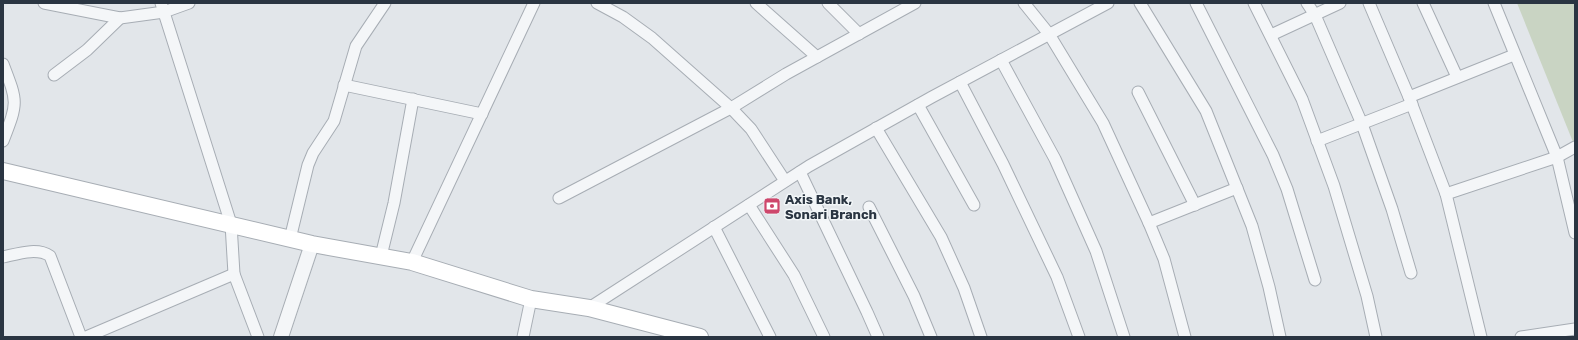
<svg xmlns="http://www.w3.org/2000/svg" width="1578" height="340" viewBox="0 0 1578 340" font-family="Rubik,sans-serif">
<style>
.green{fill:#c9d4c3}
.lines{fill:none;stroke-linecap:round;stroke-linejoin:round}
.minor-casing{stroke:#a7adb4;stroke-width:13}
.tertiary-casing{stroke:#a7adb4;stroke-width:16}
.secondary-casing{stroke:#a7adb4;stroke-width:18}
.minor{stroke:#f4f6f8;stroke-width:11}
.tertiary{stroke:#f4f6f8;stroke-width:14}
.secondary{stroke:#fff;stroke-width:16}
.labels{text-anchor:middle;stroke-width:3;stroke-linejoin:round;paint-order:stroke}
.poi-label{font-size:13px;font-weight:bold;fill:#2a3542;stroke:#f1f5f7;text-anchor:start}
</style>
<rect width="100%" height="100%" fill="#e2e6ea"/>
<polygon class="green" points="1517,3 1575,3 1575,141 1573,142"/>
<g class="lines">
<g class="minor-casing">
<g id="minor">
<polyline points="44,3 120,18 164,12 189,3"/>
<polyline points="161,3 231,224 234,274 258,337"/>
<polyline points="597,3 623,17 652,38 731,108 751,129 785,181"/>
<polyline points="756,3 817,57"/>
<polyline points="828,3 859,34"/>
<polyline points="1024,3 1049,34 1103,123 1149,223 1164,259 1185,337"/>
<polyline points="1140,3 1206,111 1252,226 1269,287 1280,337"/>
<polyline points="1196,3 1273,155 1287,189 1315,280"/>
<polyline points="1254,3 1302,99 1334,186 1367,296 1376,337"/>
<polyline points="1307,3 1315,15 1362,124 1392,209 1411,273"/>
<polyline points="1369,3 1409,97 1446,194 1481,337"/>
<polyline points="1423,3 1457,77"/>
<polyline points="1494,3 1557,157 1575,233"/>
<polyline points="1271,35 1340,3"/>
<polyline points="1001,60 1055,159 1096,251 1124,337"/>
<path d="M3,64c15,39 15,38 0,77"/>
<polyline points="54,75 87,50 120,18"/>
<polyline points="960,82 1003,164 1057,277 1079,337"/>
<polyline points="344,85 482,114"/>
<polyline points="1138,92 1195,205"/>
<polyline points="1409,97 1514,55"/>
<polyline points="918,105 974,205"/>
<polyline points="876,128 941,237 964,288 981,337"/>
<polyline points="1317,141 1412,104"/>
<polyline points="800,172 867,312 878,337"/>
<polyline points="1446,194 1557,157 1575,147"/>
<polyline points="559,198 731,108 786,74 915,3"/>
<polyline points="749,205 794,275 824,337"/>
<polyline points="869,207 914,296 931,337"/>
<polyline points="1149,223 1237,188"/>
<polyline points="714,227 770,337"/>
<polyline points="290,239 308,165 313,153 334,121 356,46 385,3"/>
<polyline points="381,256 394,203 413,99"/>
<path d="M3,257c14,-3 34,-10 47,-1l31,81"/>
<polyline points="412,262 534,3"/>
<polyline points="589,308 809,166 932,97 1108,3"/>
<polyline points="86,337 234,274"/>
<polyline points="523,337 531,299"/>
<polyline points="1521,337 1575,329"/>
</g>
</g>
<g class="tertiary-casing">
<polyline id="tertiary" points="281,337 312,244"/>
</g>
<g class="secondary-casing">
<polyline id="secondary" points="3,171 312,244 412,262 531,299 589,308 700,337"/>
</g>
<use href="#minor" class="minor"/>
<use href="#tertiary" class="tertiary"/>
<use href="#secondary" class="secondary"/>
</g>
<defs>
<g id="bank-square" transform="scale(0.9)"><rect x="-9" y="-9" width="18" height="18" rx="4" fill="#ce476c" stroke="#f1f5f7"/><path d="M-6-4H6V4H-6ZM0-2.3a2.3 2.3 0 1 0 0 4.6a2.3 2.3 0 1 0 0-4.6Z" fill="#fff"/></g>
</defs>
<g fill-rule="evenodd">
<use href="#bank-square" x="772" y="206"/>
</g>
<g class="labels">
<g class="poi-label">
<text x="785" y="204">Axis Bank,<tspan x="785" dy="15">Sonari Branch</tspan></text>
</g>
</g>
<rect width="1578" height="340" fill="none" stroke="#2a3542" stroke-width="8"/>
</svg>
